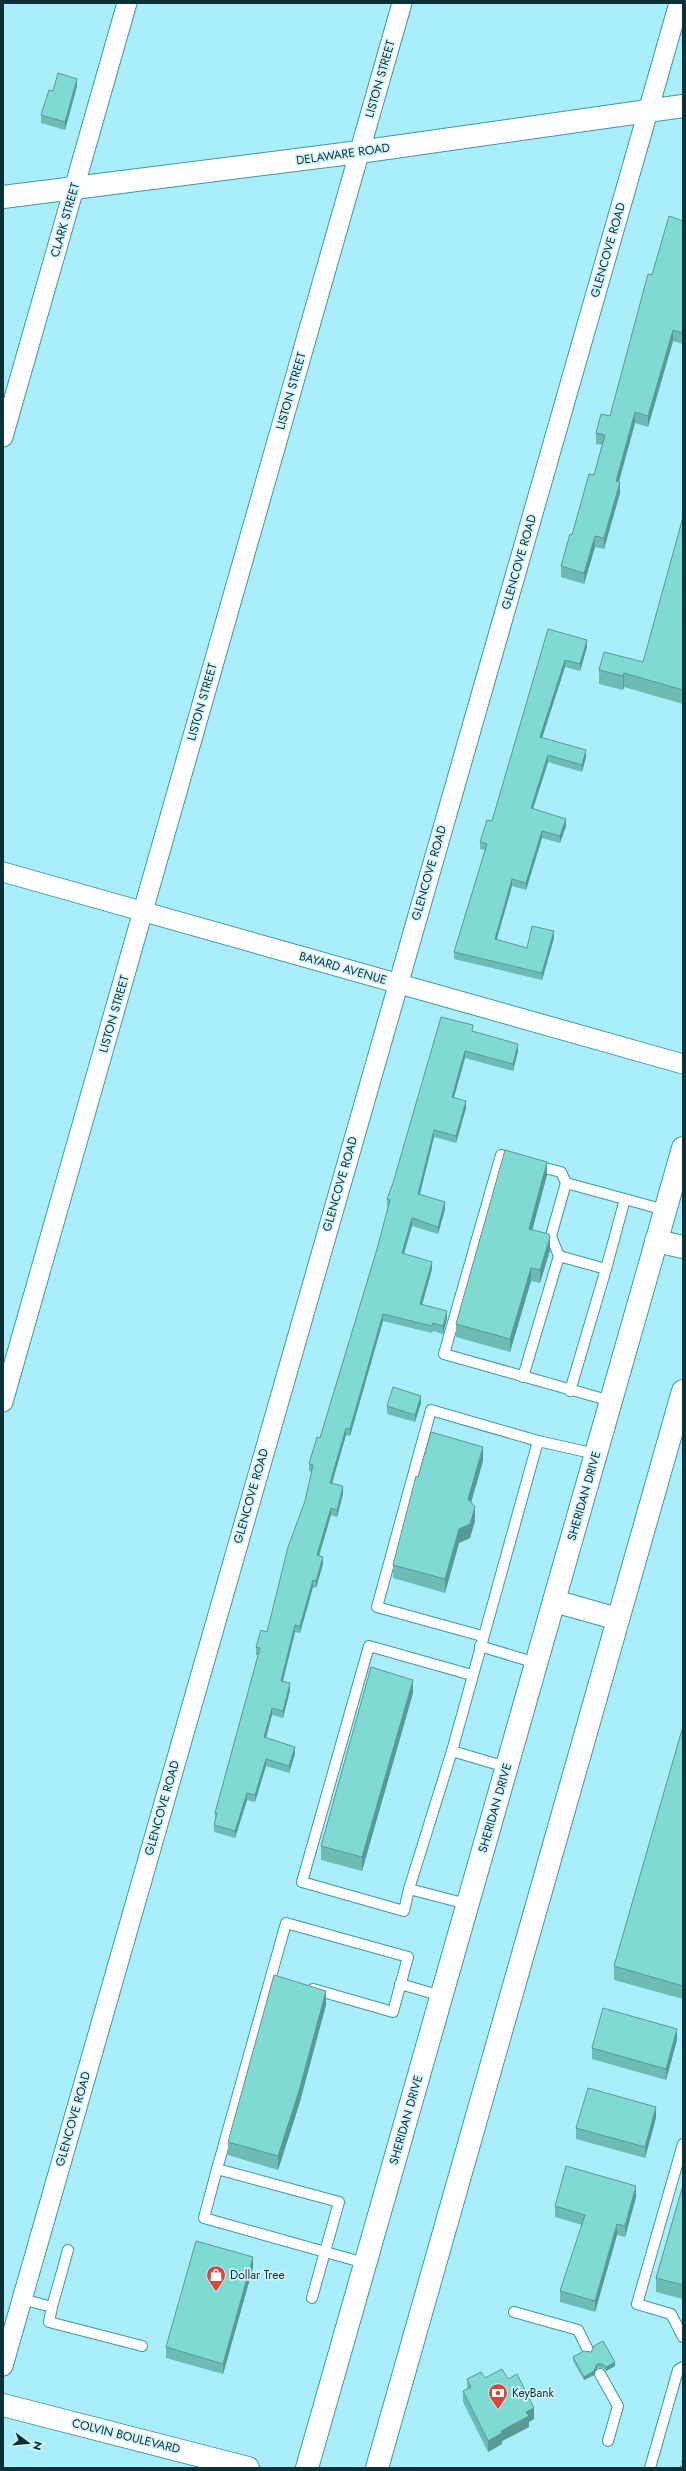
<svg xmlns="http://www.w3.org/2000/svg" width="686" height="2471" viewBox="0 0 686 2471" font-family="Jost,sans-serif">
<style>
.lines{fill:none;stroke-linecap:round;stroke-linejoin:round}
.service-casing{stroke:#3d99a7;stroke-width:12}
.minor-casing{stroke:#3d99a7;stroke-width:21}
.tertiary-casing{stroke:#3d99a7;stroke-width:24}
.primary-casing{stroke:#3d99a7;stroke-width:24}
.path{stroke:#78b4be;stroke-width:2.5;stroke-dasharray:3 2;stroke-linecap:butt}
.service{stroke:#fff;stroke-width:10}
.minor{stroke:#fff;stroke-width:19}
.tertiary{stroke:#fff;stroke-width:22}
.primary{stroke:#fff;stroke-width:22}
.wall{fill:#6dbbb5}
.shaded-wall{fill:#599994}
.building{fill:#7fdad3;stroke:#599994}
.labels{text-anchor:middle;stroke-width:3.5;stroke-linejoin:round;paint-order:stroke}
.street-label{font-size:12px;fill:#093137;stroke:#d4f5fb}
.poi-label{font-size:12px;fill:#093137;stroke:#d4f5fb;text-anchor:start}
</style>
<rect width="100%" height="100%" fill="#a9eefa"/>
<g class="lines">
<g class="service-casing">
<g id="service">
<polyline points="516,1160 501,1155 444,1354 611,1401"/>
<polyline points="533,1165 561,1172 566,1183"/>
<polyline points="559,1256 551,1236 566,1183 665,1210"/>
<polyline points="606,1269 625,1199"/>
<polyline points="523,1377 559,1256 606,1269 570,1391"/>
<polyline points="482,1636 377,1607 431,1410 538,1441"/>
<polyline points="480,1646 536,1663"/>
<polyline points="452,1751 506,1767"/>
<polyline points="409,1889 404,1911 302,1882 369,1646 472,1675"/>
<polyline points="467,1904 409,1889 452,1751 538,1441 596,1454"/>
<polyline points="400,1984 442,1996"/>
<polyline points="683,2144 637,2304 671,2314 683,2337"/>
<polyline points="217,2169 286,1923 408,1957 393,2012 313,1989"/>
<polyline points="312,2298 339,2202 217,2169 204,2218 325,2252 365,2263"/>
<polyline points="22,2299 52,2307 49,2322 142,2346"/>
<polyline points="52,2307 68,2250"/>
<polyline points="514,2312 578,2330 588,2350"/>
<polyline points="600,2374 618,2406 608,2441"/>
<polyline points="650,2468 678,2370 683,2367"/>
</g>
</g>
<g class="minor-casing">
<g id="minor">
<polyline points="3,437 127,3"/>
<polyline points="3,872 683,1064"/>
<polyline points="3,1402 402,3"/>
<polyline points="3,2366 679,3"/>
</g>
</g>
<g class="tertiary-casing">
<g id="tertiary">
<polyline points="3,197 359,152 683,106"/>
<polyline points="3,2405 248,2468"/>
</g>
</g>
<g class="primary-casing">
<g id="primary">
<polyline points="656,1241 683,1247"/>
<polyline points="554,1601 618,1619"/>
<polyline points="307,2468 683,1148"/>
<polyline points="377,2468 683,1391"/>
</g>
</g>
<polyline class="path" points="681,2468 683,2460"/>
<use href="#service" class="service"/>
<use href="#minor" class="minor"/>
<use href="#tertiary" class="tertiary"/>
<use href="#primary" class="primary"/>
</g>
<g class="wall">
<polygon points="77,86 65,130 41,123 41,115 53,91"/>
<polygon points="683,221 683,344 673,341 648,427 635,423 619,482 620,493 604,549 595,547 584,584 561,577 561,566 594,475 602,445 596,444 596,433 610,416 652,275"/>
<polygon points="683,517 683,704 624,687 623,690 599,684 599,670 643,662"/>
<polygon points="548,629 587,647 580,671 565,667 542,738 586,757 582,772 548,762 533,809 566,826 560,843 542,838 526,890 512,886 496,940 527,948 554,938 542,980 454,959 454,952 485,850 480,849 480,842 492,821"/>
<polygon points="473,1032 518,1051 513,1071 465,1058 454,1097 466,1108 456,1143 434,1137 420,1194 445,1209 438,1234 412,1226 404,1254 432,1269 422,1305 447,1318 443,1334 433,1331 432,1333 383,1321 350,1436 346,1435 332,1483 343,1494 337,1517 331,1515 319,1556 323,1564 316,1588 313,1587 300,1633 295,1632 283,1681 290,1690 283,1718 272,1715 266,1738 295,1754 289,1773 266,1766 255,1802 247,1800 235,1838 214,1832 214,1825 215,1820 215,1813 258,1655 256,1655 256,1647 267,1632 305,1501 312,1472 309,1471 309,1464 320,1438 377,1249 388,1207 387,1207 387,1199"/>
<polygon points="547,1175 532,1230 550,1250 540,1283 531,1281 510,1352 456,1337 456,1324"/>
<polygon points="421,1403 415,1422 387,1414 387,1406"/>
<polygon points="483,1461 471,1502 475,1521 470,1538 459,1543 445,1593 393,1578 393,1565 418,1477"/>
<polygon points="413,1693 362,1871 321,1860 321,1846"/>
<polygon points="683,1726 683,1999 614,1980 614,1966"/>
<polygon points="326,2005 299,2105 278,2170 228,2155 228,2142"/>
<polygon points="677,2040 666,2080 592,2059 592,2048"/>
<polygon points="656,2118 645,2158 576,2139 576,2128"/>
<polygon points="683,2185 683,2299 656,2292 656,2278"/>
<polygon points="636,2197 625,2237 617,2235 595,2312 560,2302 560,2291 582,2225 555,2217 555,2206"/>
<polygon points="253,2268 223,2374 166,2358 166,2347"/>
<polygon points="573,2357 615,2366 606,2371 603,2368 597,2368 594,2375 584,2380 573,2361"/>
<polygon points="485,2378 508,2379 534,2419 529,2422 529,2427 502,2441 502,2444 488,2452 463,2402 463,2391 467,2389 467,2379"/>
</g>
<g class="shaded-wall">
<polygon points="77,79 77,86 65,130 65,122"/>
<polygon points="673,330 673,341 648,427 648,416"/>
<polygon points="635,412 635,423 616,492 616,481"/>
<polygon points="620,482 620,493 604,549 604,538"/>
<polygon points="595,536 595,547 584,584 584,573"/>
<polygon points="587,640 587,647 580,671 580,664"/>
<polygon points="565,660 565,667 540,744 540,737"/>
<polygon points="624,673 624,687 623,690 623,676"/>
<polygon points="586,750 586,757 582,772 582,765"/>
<polygon points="548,755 548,762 531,815 531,808"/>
<polygon points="566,819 566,826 560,843 560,836"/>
<polygon points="542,831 542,838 526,890 526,883"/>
<polygon points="512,879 512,886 495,946 495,939"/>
<polygon points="554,931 554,938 542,980 542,973"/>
<polygon points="518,1044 518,1051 513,1071 513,1064"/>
<polygon points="465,1051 465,1058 452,1104 452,1097"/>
<polygon points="466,1101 466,1108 456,1143 456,1136"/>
<polygon points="434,1130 434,1137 418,1201 418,1194"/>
<polygon points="547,1162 547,1175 529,1242 529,1229"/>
<polygon points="445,1202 445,1209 438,1234 438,1227"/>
<polygon points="412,1218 412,1226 402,1260 402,1253"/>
<polygon points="550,1237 550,1250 540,1283 540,1270"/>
<polygon points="432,1262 432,1269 420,1312 420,1304"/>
<polygon points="531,1268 531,1281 510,1352 510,1339"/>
<polygon points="447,1311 447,1318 443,1334 443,1326"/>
<polygon points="383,1314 383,1321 350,1436 350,1429"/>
<polygon points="421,1396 421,1403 415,1422 415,1415"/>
<polygon points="346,1428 346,1435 330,1490 330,1483"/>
<polygon points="483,1447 483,1461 468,1513 468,1499"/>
<polygon points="343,1486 343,1494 337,1517 337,1510"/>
<polygon points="475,1507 475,1521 470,1538 459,1543 445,1593 445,1579 459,1529"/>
<polygon points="331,1508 331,1515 317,1562 317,1555"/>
<polygon points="323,1557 323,1564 316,1588 316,1581"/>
<polygon points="313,1580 313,1587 300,1633 300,1626"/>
<polygon points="295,1625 295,1632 281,1688 281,1681"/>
<polygon points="413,1680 413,1693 362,1871 362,1857"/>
<polygon points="290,1683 290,1690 283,1718 283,1711"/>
<polygon points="272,1708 272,1715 264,1745 264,1737"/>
<polygon points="295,1747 295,1754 289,1773 289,1766"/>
<polygon points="266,1759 266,1766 255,1802 255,1795"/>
<polygon points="247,1793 247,1800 235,1838 235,1831"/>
<polygon points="326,1991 326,2005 299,2105 278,2170 278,2156"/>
<polygon points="677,2029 677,2040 666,2080 666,2069"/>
<polygon points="656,2107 656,2118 645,2158 645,2147"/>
<polygon points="636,2186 636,2197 625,2237 625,2226"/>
<polygon points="617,2224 617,2235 595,2312 595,2301"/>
<polygon points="253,2257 253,2268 223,2374 223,2364"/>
<polygon points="615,2362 615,2366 606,2371 606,2367"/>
<polygon points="597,2364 597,2368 594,2375 584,2380 584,2377"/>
<polygon points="534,2408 534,2419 529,2422 529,2427 502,2441 502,2444 488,2452 488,2441 526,2412"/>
</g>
<g class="building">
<polygon points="58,73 77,79 65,122 41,115 49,90 53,91"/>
<polygon points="669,216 683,221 683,333 673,330 648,416 635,412 616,481 620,482 604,538 595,536 584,573 561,566 570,534 572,535 589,474 594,475 605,435 596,433 601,414 610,416 648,274 652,275"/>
<polygon points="683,517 683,690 624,673 623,676 599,670 604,652 643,662"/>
<polygon points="548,629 587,640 580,664 565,660 540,737 586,750 582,765 548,755 531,808 566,819 560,836 542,831 526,883 512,879 495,939 527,948 532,926 554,931 542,973 454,952 487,844 480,842 487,820 492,821"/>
<polygon points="441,1017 473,1025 472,1031 518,1044 513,1064 465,1051 452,1097 466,1101 456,1136 434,1130 418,1194 445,1202 438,1227 412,1218 402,1253 432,1262 420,1304 447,1311 443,1326 433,1323 432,1326 383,1314 350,1429 346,1428 330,1483 343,1486 337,1510 331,1508 317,1555 323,1557 316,1581 313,1580 300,1626 295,1625 281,1681 290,1683 283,1711 272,1708 264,1737 295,1747 289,1766 266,1759 255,1795 247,1793 235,1831 214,1825 217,1813 215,1813 260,1648 256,1647 261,1630 267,1632 288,1547 305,1501 313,1465 309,1464 317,1437 320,1438 377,1249 390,1200 387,1199 393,1183"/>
<polygon points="505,1150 547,1162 529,1229 549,1234 550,1237 540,1270 531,1268 510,1339 456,1324"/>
<polygon points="393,1387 421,1396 415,1415 387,1406"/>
<polygon points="431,1432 483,1447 468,1499 475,1507 470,1524 459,1529 445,1579 393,1565 416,1476 418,1477"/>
<polygon points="371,1667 413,1680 362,1857 321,1846"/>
<polygon points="683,1726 683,1986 614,1966"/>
<polygon points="274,1975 326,1991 299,2091 278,2156 228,2142"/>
<polygon points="603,2008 677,2029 666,2069 592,2048"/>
<polygon points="588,2088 656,2107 645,2147 576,2128"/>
<polygon points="566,2166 636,2186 625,2226 617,2224 595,2301 560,2291 585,2215 555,2206"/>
<polygon points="683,2185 683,2285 656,2278"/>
<polygon points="196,2241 253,2257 223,2364 166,2347"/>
<polygon points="603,2341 615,2362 606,2367 603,2364 597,2364 594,2371 584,2377 573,2357 584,2351 591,2352 594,2346"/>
<polygon points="502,2369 508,2379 517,2374 534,2408 526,2412 529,2416 501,2431 502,2433 488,2441 463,2391 471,2387 467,2379 481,2372 485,2378"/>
</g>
<defs>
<g id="shop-pin" transform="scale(1)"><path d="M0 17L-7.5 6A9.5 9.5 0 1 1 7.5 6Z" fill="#d5483a" stroke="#d4f5fb"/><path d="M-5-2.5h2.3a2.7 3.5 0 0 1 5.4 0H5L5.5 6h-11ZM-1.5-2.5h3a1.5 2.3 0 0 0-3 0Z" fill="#fff"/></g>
<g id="bank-pin" transform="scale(1)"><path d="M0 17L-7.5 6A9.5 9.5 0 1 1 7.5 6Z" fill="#d5483a" stroke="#d4f5fb"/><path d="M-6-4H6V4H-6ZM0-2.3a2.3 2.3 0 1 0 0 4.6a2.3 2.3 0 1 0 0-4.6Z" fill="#fff"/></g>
</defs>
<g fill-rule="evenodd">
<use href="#shop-pin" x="216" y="2275"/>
<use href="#bank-pin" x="498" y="2393"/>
</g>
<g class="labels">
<g class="street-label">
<text transform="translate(380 79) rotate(-74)" y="4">LISTON STREET</text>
<text transform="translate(343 154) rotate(-8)" y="4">DELAWARE ROAD</text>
<text transform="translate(65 220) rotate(-74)" y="4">CLARK STREET</text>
<text transform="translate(608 250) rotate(-74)" y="4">GLENCOVE ROAD</text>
<text transform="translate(291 391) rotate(-74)" y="4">LISTON STREET</text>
<text transform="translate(519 562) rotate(-74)" y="4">GLENCOVE ROAD</text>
<text transform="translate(202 702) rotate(-74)" y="4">LISTON STREET</text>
<text transform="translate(429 873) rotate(-74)" y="4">GLENCOVE ROAD</text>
<text transform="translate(343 968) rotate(16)" y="4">BAYARD AVENUE</text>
<text transform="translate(114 1014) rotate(-74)" y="4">LISTON STREET</text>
<text transform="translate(340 1184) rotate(-74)" y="4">GLENCOVE ROAD</text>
<text transform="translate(251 1496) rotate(-74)" y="4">GLENCOVE ROAD</text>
<text transform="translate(584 1496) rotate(-74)" y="4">SHERIDAN DRIVE</text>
<text transform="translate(162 1808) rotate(-74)" y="4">GLENCOVE ROAD</text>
<text transform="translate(495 1808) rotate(-74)" y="4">SHERIDAN DRIVE</text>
<text transform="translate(73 2119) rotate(-74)" y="4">GLENCOVE ROAD</text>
<text transform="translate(406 2120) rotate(-74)" y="4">SHERIDAN DRIVE</text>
<text transform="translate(126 2436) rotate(14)" y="4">COLVIN BOULEVARD</text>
</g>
<g class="poi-label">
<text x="230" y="2279">Dollar Tree</text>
<text x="512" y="2397">KeyBank</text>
</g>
</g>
<rect width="686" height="2471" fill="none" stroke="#093137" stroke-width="8"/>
<g transform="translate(28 2443) rotate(106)" stroke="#d4f5fb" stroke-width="3" paint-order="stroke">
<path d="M0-3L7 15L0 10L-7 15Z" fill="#093137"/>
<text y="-6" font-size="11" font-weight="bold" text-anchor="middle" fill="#093137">N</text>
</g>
</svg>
